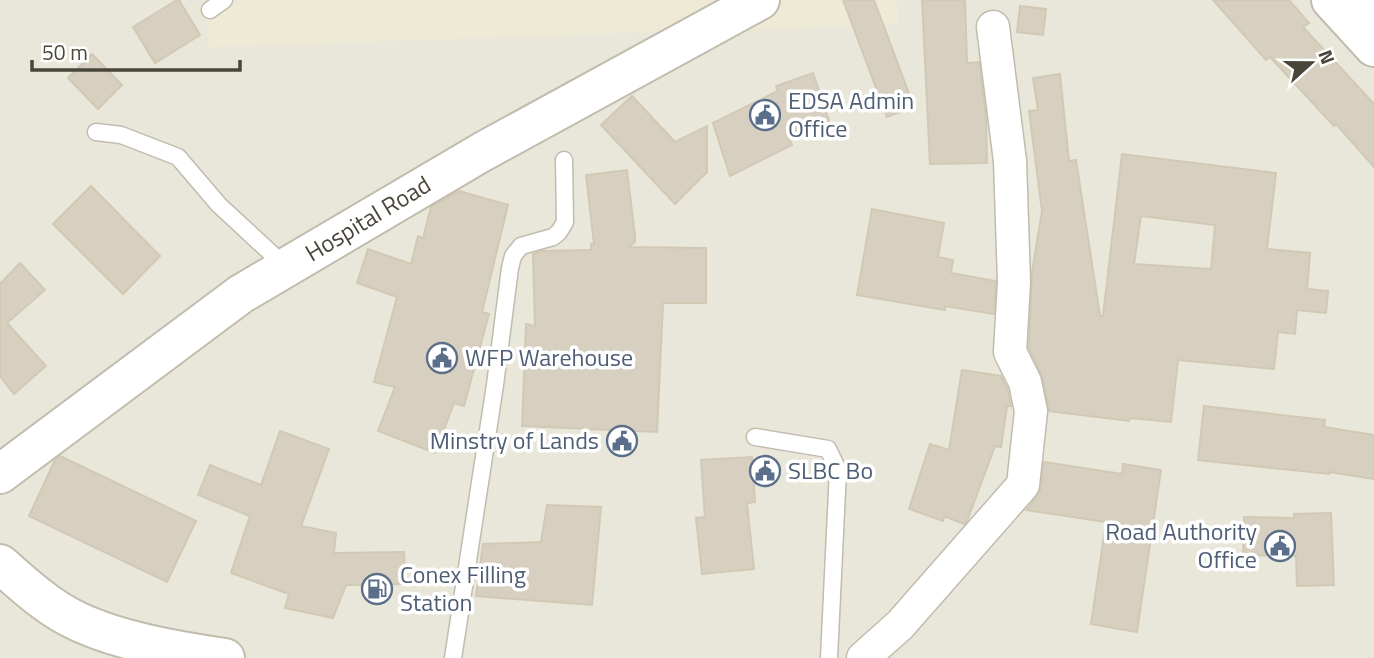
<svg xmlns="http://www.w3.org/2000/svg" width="1374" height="658" viewBox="0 0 1374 658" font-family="'Titillium Web',sans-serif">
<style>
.residential{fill:#e9e6da}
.education{fill:#eeead6}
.building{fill:#d7d0c1;stroke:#d2c9b4;stroke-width:2;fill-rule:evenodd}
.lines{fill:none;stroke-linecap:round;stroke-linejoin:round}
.service-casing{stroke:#c1bcae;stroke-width:19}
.minor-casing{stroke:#c1bcae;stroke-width:35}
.tertiary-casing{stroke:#c1bcae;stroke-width:42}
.service{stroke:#fff;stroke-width:16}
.minor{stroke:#fff;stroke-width:32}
.tertiary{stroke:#fff;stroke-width:38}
.labels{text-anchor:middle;stroke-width:7;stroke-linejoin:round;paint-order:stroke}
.service-label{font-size:24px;fill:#4e5e75;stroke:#fff;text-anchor:start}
.street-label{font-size:24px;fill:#4a4539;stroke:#fff}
</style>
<rect width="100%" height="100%" fill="#f6f3ec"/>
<rect class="residential" x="0" y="0" width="1374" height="658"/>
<polygon class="education" points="206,0 897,0 898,24 208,47"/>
<g class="building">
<polygon points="177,0 179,0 200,35 155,63 133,27"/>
<polygon points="843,0 874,0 914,107 887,117"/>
<polygon points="922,0 965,0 967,63 979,62 986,118 987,163 930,164"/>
<polygon points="1213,0 1289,0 1309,23 1303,27 1374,104 1374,167 1336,124 1334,126 1270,57 1266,60"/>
<polygon points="1020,6 1046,9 1043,35 1017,32"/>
<polygon points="92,54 122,85 98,109 68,78"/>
<polygon points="813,73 829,121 787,135 792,145 730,176 713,123 778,91 776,86"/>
<path d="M1060,74l9,87 7,-1 24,156h3l19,-162 154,19 -9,76 43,4 -3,36 21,2 -2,22 -29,-3 -2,24 -17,-2 -4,37 -96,-9 -7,62 -41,-4 -1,3 -80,-10 -6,-33 -14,-30 3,-76 10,-61 -13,-100 9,-1 -5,-32zM1141,216l74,9 -4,44 -77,-5z"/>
<polygon points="632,96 675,142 707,126 707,172 675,204 601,125"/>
<polygon points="627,170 635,236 635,242 629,247 706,248 706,303 663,303 657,432 522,426 526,324 535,326 533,254 542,251 591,250 591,244 594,244 586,175"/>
<polygon points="91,186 160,256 123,294 53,224"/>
<polygon points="459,191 508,205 482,312 489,314 464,406 454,403 435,453 378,431 395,387 374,382 397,297 357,283 368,249 411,264 418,236 423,238 431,207"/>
<polygon points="872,209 944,223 938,257 953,260 951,273 996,281 994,314 945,306 945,310 857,295"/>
<polygon points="20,263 45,290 7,323 46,366 14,394 0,376 0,284"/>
<polygon points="962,370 1001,376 1007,388 1011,406 1007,406 1001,447 995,446 967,521 964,524 944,516 943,521 909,509 930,444 949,450"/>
<polygon points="1204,406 1325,420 1324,427 1374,435 1374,479 1329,472 1329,474 1198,460"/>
<polygon points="280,431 329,449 301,526 336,533 334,553 404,552 405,584 346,585 333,618 285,608 289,594 231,573 250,516 198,495 210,465 261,485"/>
<polygon points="60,456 196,521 167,582 29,516 55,460"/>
<polygon points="752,457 755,502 747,503 754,569 702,574 696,518 705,517 701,460"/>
<polygon points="1044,462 1122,474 1123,464 1161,470 1137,632 1091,624 1106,522 1026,510 1037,497 1041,488"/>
<polygon points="547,505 601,507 592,605 476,596 483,544 541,542"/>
<polygon points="1331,513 1334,585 1297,586 1296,556 1243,555 1244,517 1294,518 1294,514"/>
</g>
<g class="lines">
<g class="service-casing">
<g id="service">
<polyline points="210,10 224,0"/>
<polyline points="96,132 121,135 178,157 219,205 286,267"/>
<polyline points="755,437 828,449 838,470 829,658"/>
<polyline points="453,658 495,385 510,268 513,256 521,246 553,237 559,232 565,222 564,160"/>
</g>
</g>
<g class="minor-casing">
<g id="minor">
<polyline points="1344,15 1374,1"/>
<polyline points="863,658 900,625 1023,485 1031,411 1025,382 1010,352 1014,282 1010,161 993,27"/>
</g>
</g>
<g class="tertiary-casing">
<g id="tertiary">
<polyline points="1331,0 1374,47"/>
<polyline points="0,474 241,294 482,152 760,0"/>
<path d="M0,564c22,19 43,39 69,53 43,23 107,34 156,41"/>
</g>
</g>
<use href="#service" class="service"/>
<use href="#minor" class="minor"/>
<use href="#tertiary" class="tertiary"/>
</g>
<defs>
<g id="civic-ring" transform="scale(1.575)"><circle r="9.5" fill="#fff" stroke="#5c6f8a" stroke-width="1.5"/><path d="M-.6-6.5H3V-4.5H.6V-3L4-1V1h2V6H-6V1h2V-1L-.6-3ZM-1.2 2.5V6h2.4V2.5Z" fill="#5c6f8a"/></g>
<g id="fuel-ring" transform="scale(1.575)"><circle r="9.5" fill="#fff" stroke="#5c6f8a" stroke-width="1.5"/><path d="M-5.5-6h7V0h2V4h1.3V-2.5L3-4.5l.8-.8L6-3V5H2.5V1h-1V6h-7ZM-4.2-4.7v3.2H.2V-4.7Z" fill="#5c6f8a"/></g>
</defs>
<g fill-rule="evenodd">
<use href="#civic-ring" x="765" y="115"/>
<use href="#civic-ring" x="442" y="358"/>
<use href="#civic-ring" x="622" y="441"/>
<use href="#civic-ring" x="765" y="471"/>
<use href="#civic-ring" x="1280" y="546"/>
<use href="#fuel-ring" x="377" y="589"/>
</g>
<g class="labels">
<g class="service-label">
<text x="788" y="109">EDSA Admin<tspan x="788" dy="28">Office</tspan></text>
<text x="465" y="366">WFP Warehouse</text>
<text x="599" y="449" text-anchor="end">Minstry of Lands</text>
<text x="788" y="479">SLBC Bo</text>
<text x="1257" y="540" text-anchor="end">Road Authority<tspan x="1257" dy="28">Office</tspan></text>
<text x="400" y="583">Conex Filling<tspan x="400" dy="28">Station</tspan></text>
</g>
<g class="street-label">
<text transform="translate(368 219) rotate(-31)" y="8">Hospital Road</text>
</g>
</g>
<g transform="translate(1311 63) rotate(69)" stroke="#ffffff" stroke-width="5" paint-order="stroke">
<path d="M0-5L12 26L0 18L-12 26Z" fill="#4a4539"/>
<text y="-10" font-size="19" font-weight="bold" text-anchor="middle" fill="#4a4539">N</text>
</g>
<path d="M32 60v10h208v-10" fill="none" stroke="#4a4539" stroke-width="3.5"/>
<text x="42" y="60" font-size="21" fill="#4a4539" stroke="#ffffff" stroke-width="5" paint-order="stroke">50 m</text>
</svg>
